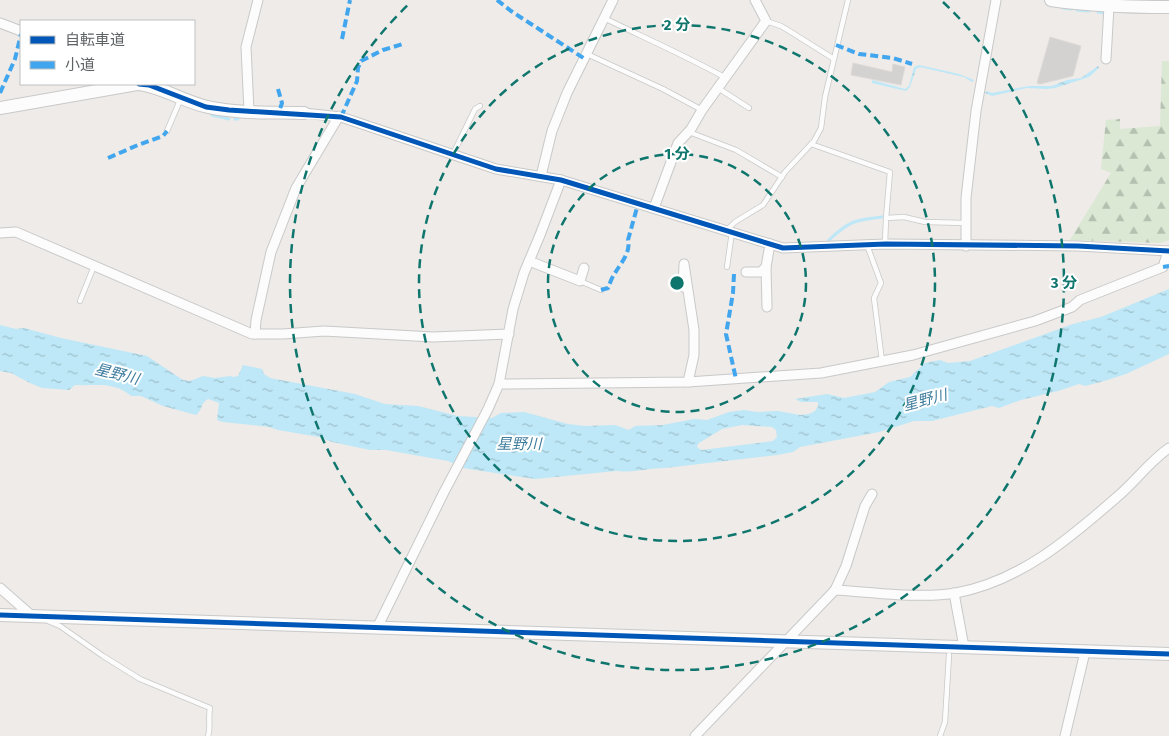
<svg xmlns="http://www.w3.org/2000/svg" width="1169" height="736" viewBox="0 0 1169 736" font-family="'Fira Sans','Noto Sans JP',sans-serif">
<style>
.forest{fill:url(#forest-firs)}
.water{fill:url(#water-ripples);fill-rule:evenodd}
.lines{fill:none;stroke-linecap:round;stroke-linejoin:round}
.stream{stroke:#bee8f7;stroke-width:3}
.building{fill:#d4d2d1;stroke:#dddad8}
.lane-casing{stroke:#c8c9c8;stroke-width:6}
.street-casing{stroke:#c8c9c8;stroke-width:11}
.secondary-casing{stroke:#c9c9c9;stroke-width:14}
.lane{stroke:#fcfcfc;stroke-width:4.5}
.street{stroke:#fcfcfc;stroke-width:9}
.secondary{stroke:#fcfcfc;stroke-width:12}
.quiet{stroke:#41a6ee;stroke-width:4;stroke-dasharray:8 4;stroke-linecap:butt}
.cycleway-casing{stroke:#fff;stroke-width:8}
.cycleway{stroke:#0057b8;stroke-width:5}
.ring{fill:none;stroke:#0f766e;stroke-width:2.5;stroke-dasharray:9 6}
.labels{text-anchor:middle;stroke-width:4;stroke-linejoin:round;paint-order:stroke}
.water-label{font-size:15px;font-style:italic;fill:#3f7d9f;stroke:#fff}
.centre{fill:#0f766e;stroke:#fff;stroke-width:2.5}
.ring-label{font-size:15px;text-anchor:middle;font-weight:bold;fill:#0f766e;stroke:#fff;stroke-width:4;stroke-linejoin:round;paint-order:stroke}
</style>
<defs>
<pattern id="forest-firs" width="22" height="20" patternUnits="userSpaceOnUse" patternTransform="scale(1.25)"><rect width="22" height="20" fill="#dae8d4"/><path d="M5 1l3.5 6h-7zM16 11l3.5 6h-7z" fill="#b4c0b0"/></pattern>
<pattern id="water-ripples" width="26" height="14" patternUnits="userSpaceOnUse" patternTransform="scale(1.25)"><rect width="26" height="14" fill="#bee8f7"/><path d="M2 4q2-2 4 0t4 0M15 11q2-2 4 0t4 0" fill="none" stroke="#9ec0cc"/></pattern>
</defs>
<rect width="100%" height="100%" fill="#eeebe8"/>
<polygon class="forest" points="1162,61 1169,61 1169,240 1160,243 1070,240 1111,173 1101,169 1106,120 1120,119 1120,129 1160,126"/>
<g class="water">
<polygon points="919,65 959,74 974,80 972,82 964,77 920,67 916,69 910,87 906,91 872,83 872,80 905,89 909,86 914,67"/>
<polygon points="1098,66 1099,68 1089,77 1055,88 1047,89 1027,88 992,96 985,93 986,91 992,93 1029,86 1052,86 1067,80 1081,78"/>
<path d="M1169,289v65l-43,20 -22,7 -19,5 -6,-2 -21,7 -37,9 -22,8 -7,-2 -60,15h-18l-35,11 -79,15 -7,5 -16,3 -112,13c-16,0 -32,5 -49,3l-81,8 -72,-11 -15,-7 -62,-11h-16l-38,-8 -13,-5 -41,-7 -9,-3 -46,-5 -6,-2 2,-17 -11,-4c-7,3 -6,12 -12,16l-33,-9 -22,-10h-10c-17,-15 -34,-10 -56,-11l-6,5 -27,-2 -12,-5 -19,-10 -11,-2v-46l16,4 8,-1 37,10 86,18 36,24 7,1 13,-5 12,2 15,-2 4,1 4,-1 5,-11 19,4 2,5 6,4 85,16 30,10 33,2 40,10 34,2 9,-5 23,-1 44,12 17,2 30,-1 14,5 6,-4 28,-1 31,-6 13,1 22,-8 15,-2 13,2 21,-1 22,4 9,-1 6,-3 3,-5v-4h-17l-6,-3 32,-5 17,4 31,-6 14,-10 21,-5 15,-14 15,-3 8,3 22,-2 103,-37 28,-7zM742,425l30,2 4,3 1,7 -4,4 -71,9 -4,-2 -1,-2 2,-3 23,-14z"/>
</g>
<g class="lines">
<g class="stream">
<polyline points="1063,8 1072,9"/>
<polyline points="1077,10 1089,11"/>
<polyline points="1098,12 1104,13"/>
<polyline points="212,115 229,119"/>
<polyline points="235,119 238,119"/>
<path d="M829,240c20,-19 26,-20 53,-23"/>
</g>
</g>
<g class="building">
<polygon points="1050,37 1081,46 1073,76 1040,84 1037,83"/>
<polygon points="853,63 892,72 893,64 905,67 901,85 851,75"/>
</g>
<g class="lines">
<g class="lane-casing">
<g id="lane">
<path d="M604,18c41,20 82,38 122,60"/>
<polyline points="766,21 781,26 791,32 834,59"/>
<polyline points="587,54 663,89 702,110"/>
<polyline points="718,88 749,108"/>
<polyline points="167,131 181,98"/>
<polyline points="689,132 736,150 782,177"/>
<polyline points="811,144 890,172 886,218"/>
<polyline points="453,154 475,109 480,106"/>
<polyline points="727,230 735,222 763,205 785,172 814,141 821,128 825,97 848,0"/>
<polyline points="885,244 886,218 904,217 925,222 966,223"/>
<polyline points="867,245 881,283 874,298 882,361"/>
<polyline points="727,267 732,232"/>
<polyline points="580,281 601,290"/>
<polyline points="80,301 94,266"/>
<path d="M48,621l12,5 43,30 37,23 70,29c-2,10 1,19 -2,28"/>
<polyline points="940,736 945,722 949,655"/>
</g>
</g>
<g class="street-casing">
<g id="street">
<polyline points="0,23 21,31"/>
<polyline points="1106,59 1109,6"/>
<polyline points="249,111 246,47 258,0"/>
<polyline points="304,113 341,117 496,169 561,180 783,248 886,244 1078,246 1169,251"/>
<polyline points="541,176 552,131 567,93 613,0"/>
<polyline points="654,208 678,143 691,129 702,110 766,21 755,0"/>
<polyline points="0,233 16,232 252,334 283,334 324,331 433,337 509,334"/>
<polyline points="966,246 966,198 976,111 996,0"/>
<polyline points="529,261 580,281 584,268"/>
<polyline points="766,267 767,307"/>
<polyline points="746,272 761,272 766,267 770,244"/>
<polyline points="683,287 684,264 694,330 694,355 688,382"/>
<polyline points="255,334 256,320 271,252 296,188 339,116"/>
<polyline points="499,384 688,382 821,373 913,355 1035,321 1072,307 1080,300 1163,267 1168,251"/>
<polyline points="0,588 32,616"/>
<polyline points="835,590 846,566 865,506 872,494"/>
<polyline points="954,593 964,647"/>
<polyline points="377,628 444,492 488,409 499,384 513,309 524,273 540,235 561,180"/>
<path d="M695,736l140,-146c37,2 85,9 121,3 64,-12 113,-54 161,-96 18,-15 32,-35 52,-49"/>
<polyline points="1065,736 1085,652"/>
</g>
</g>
<g class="secondary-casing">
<g id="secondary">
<path d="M1051,0c40,6 78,7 118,7"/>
<path d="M139,84c24,3 45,18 69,23 31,7 64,5 96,6"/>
<polyline points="0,108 137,84"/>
<polyline points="0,615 1169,654"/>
</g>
</g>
<use href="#lane" class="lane"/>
<use href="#street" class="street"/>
<use href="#secondary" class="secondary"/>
<g class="quiet">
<polyline points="497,0 511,11 585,59"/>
<polyline points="342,39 350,0"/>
<polyline points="836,45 859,54 893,58 912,64"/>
<polyline points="278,89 282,103 279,112"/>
<polyline points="0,93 15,59 21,34"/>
<polyline points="341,117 357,81 358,68 361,61 383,50 403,44"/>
<polyline points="108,158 138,145 163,136 167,131"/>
<polyline points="1163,267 1169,266"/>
<polyline points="734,274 733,293 726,334 736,379"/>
<path d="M601,290l7,-2c2,-5 4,-11 7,-15 6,-10 16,-21 13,-33l10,-36"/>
</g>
<g class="cycleway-casing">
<g id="cycleway">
<polyline points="139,84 149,85 206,107 229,110 341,117 496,169 561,180 783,248 886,244 1078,246 1169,251"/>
<polyline points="0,615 1169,654"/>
</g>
</g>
<use href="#cycleway" class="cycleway"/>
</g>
<g class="ring">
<circle cx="677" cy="283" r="129"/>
<circle cx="677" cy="283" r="258"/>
<path d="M943 2A387 387 0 1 1 411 2"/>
</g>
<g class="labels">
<g class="water-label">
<text transform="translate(117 374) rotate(14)" y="5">星野川</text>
<text transform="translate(925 400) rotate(-15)" y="5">星野川</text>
<text x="519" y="449">星野川</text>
</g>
</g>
<circle cx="677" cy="283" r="8" class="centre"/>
<g class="ring-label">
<text x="677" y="30">2 分</text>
<text x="677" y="159">1 分</text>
<text x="1064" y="288">3 分</text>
</g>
<rect x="20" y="20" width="175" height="65" fill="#ffffff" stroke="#bfc1c2"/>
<rect x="30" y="36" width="25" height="8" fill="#0057b8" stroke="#bfc1c2"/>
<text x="65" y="45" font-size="15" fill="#5e6366">自転車道</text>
<rect x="30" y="61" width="25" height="8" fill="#41a6ee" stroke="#bfc1c2"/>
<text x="65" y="70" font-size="15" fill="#5e6366">小道</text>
</svg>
